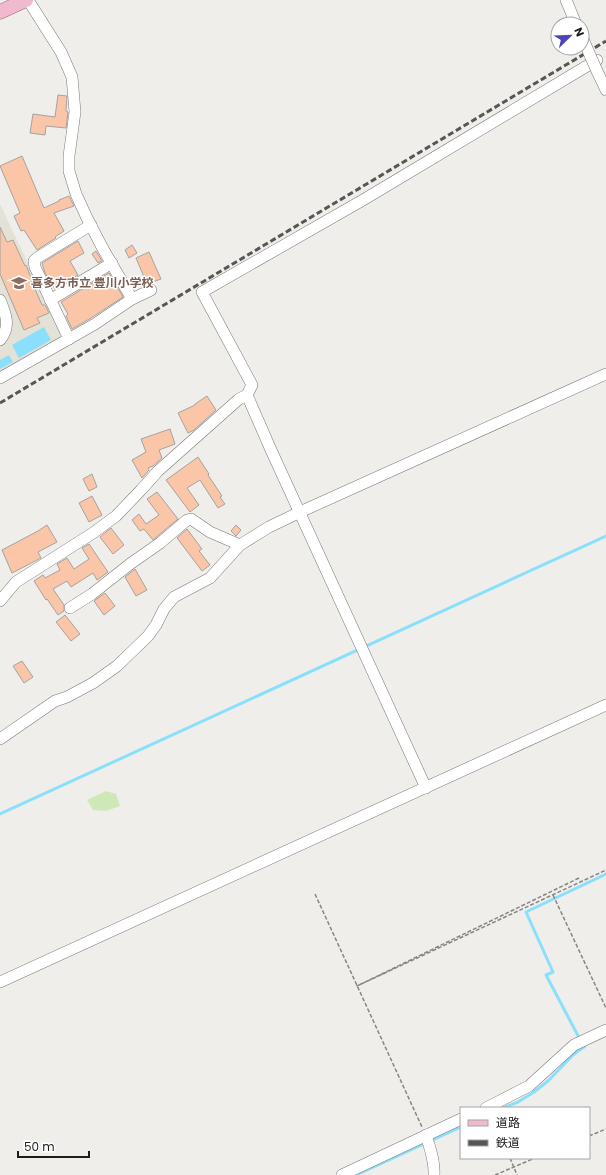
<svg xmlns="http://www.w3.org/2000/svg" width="606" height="1175" viewBox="0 0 606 1175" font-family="Poppins,'Noto Sans JP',sans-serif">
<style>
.built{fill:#e4e1d7}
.green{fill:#cee9b6}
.water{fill:#8ae0fc}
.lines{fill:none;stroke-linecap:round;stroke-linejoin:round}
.stream{stroke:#8ae0fc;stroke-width:3}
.building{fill:#fbc5a8;stroke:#a5a2a0}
.minor-casing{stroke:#797875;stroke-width:12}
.major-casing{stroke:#a1647a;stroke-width:15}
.path{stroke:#868684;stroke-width:1.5;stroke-dasharray:4 2;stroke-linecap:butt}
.minor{stroke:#fff;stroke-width:11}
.major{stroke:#f1b9ce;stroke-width:14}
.rail{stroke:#575655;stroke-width:3;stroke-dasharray:6 3;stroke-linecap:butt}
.minor-bridge-casing{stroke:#797875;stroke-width:12;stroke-linecap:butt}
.minor-bridge{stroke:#fff;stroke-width:11}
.labels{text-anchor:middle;stroke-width:3;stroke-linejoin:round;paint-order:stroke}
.education-label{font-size:12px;font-weight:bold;fill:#785e54;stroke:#fff;text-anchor:start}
</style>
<rect width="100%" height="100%" fill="#efeeeb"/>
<polygon class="built" points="0,204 60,331 60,338 0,373"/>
<polygon class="green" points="106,791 116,794 120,806 106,811 93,810 87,800"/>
<g class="water">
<polygon points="44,327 51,340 19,358 12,345"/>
<polygon points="9,355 13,362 0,369 0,360"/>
</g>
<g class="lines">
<g class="stream">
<polyline points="0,814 606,536"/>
<polyline points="584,1047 546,975 553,972 526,912 606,874"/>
<polyline points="503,1108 518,1102 534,1092 548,1081 573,1055 585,1046"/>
<polyline points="356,1175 461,1127"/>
</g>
</g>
<g class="building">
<polygon points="58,95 67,96 66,111 68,112 66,128 46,126 45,135 30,133 33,114 55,117"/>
<polygon points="22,156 44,208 59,201 59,200 69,196 74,206 54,213 64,231 55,237 56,238 37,250 24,230 21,231 14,216 20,213 0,166"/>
<polygon points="0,227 7,242 13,240 25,266 26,265 32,280 31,280 42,305 45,305 49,313 37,318 40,323 24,330 0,274"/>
<polygon points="78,241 84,253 70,261 78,275 55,289 45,273 42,263"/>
<polygon points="132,245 137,253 129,258 125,250"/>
<polygon points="96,251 102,261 98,263 92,254"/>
<polygon points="149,252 161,279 147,284 136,258"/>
<polygon points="109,273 123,297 91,318 72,329 66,316 68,314 61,302"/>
<polygon points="207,396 216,410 194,430 188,433 178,413 195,405 195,404"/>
<polygon points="170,429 175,444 159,450 162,458 153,466 148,468 149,470 142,478 132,460 146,452 141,439"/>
<polygon points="198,457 209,474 208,475 222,496 220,497 225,504 218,508 200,480 187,488 199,505 190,512 166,480"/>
<polygon points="92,474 97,487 89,491 83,479"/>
<polygon points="157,492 178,519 153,540 144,529 140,531 132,520 139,514 146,524 159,515 147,499"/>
<polygon points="92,496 102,515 89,522 79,503"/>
<polygon points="47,525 57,542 38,552 41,558 12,573 2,550 38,531"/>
<polygon points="236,525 241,530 236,536 231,531"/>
<polygon points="111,528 124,545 113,554 100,537"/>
<polygon points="187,529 202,549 199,551 210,565 202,571 177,538"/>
<polygon points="89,544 108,572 97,580 93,573 71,587 67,581 53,589 64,605 64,611 58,615 47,599 46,600 34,581 43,575 45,578 60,570 57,564 67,558 74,569 89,559 82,548"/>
<polygon points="135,569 147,590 136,596 125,577"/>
<polygon points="105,593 115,606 104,615 94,601"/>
<polygon points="65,615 80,634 71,641 56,622"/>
<polygon points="22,661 33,677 24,683 13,666"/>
</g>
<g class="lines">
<g class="minor-casing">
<g id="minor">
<polyline points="28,0 61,52 72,77 75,112 69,156 69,171 76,194 86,216 102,247 132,299"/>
<polyline points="566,0 576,24"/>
<polyline points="597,71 606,90"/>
<path d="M0,300c6,14 11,27 0,40"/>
<polyline points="50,300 112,263"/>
<polyline points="69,339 35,267 34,261 37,258 91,225"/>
<polyline points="0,378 95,324 132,299 151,290"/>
<polyline points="247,395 271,450 426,788"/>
<polyline points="0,601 16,582 93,533 116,516 141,490 158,471 239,399 247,395 252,385 202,292 363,200 597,60"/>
<polyline points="70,608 92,594 130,564 160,543 187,520 191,519 210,532 240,545"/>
<polyline points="0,739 55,701 67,697 93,683 117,666 148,636 156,625 164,609 174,597 210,578 240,545 269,527 300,512 606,374"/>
<polyline points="0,982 606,705"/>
<polyline points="486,1108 529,1086 574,1045 606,1030"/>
<path d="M426,1135c4,13 9,27 8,40"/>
<polyline points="342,1175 461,1119"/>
</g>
</g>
<g class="major-casing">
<polyline id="major" points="0,12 26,0"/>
</g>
<g class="path">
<polyline points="579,878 357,986 606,870"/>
<polyline points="315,894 422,1127"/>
<polyline points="553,895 606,1008"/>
<polyline points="589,1136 606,1129"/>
<polyline points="510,1158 517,1175"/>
<polyline points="495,1175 535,1158"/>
</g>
<use href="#minor" class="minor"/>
<use href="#major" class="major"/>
<polyline class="rail" points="0,403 606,41"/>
<g class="minor-bridge-casing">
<polyline id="minor-bridge" points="582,37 597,71"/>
</g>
<use href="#minor-bridge" class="minor-bridge"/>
</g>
<defs>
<g id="school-bare" transform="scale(1.2)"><path d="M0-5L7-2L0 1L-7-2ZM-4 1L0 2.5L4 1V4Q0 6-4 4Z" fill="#8d6e63" stroke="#fff" stroke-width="2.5" paint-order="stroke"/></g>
</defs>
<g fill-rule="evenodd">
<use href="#school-bare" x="19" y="283"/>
</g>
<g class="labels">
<g class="education-label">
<text x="31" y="287">喜多方市立 豊川小学校</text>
</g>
</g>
<rect x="460" y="1107" width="130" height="52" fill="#ffffff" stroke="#a4a4a4"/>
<rect x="468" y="1120" width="20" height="6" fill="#f1b9ce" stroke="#a4a4a4"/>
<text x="496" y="1127" font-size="12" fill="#1c1c1b">道路</text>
<rect x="468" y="1140" width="20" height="6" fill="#575655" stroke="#a4a4a4"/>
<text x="496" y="1147" font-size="12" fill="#1c1c1b">鉄道</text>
<g transform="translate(570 36) rotate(67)"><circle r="19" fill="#ffffff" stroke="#a4a4a4"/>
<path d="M0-3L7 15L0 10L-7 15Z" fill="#4d43ba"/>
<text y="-6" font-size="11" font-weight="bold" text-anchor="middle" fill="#1c1c1b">N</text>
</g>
<path d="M18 1151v6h71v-6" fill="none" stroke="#1c1c1b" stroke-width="2"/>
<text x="24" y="1151" font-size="12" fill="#1c1c1b" stroke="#ffffff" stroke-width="3" paint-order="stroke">50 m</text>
</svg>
